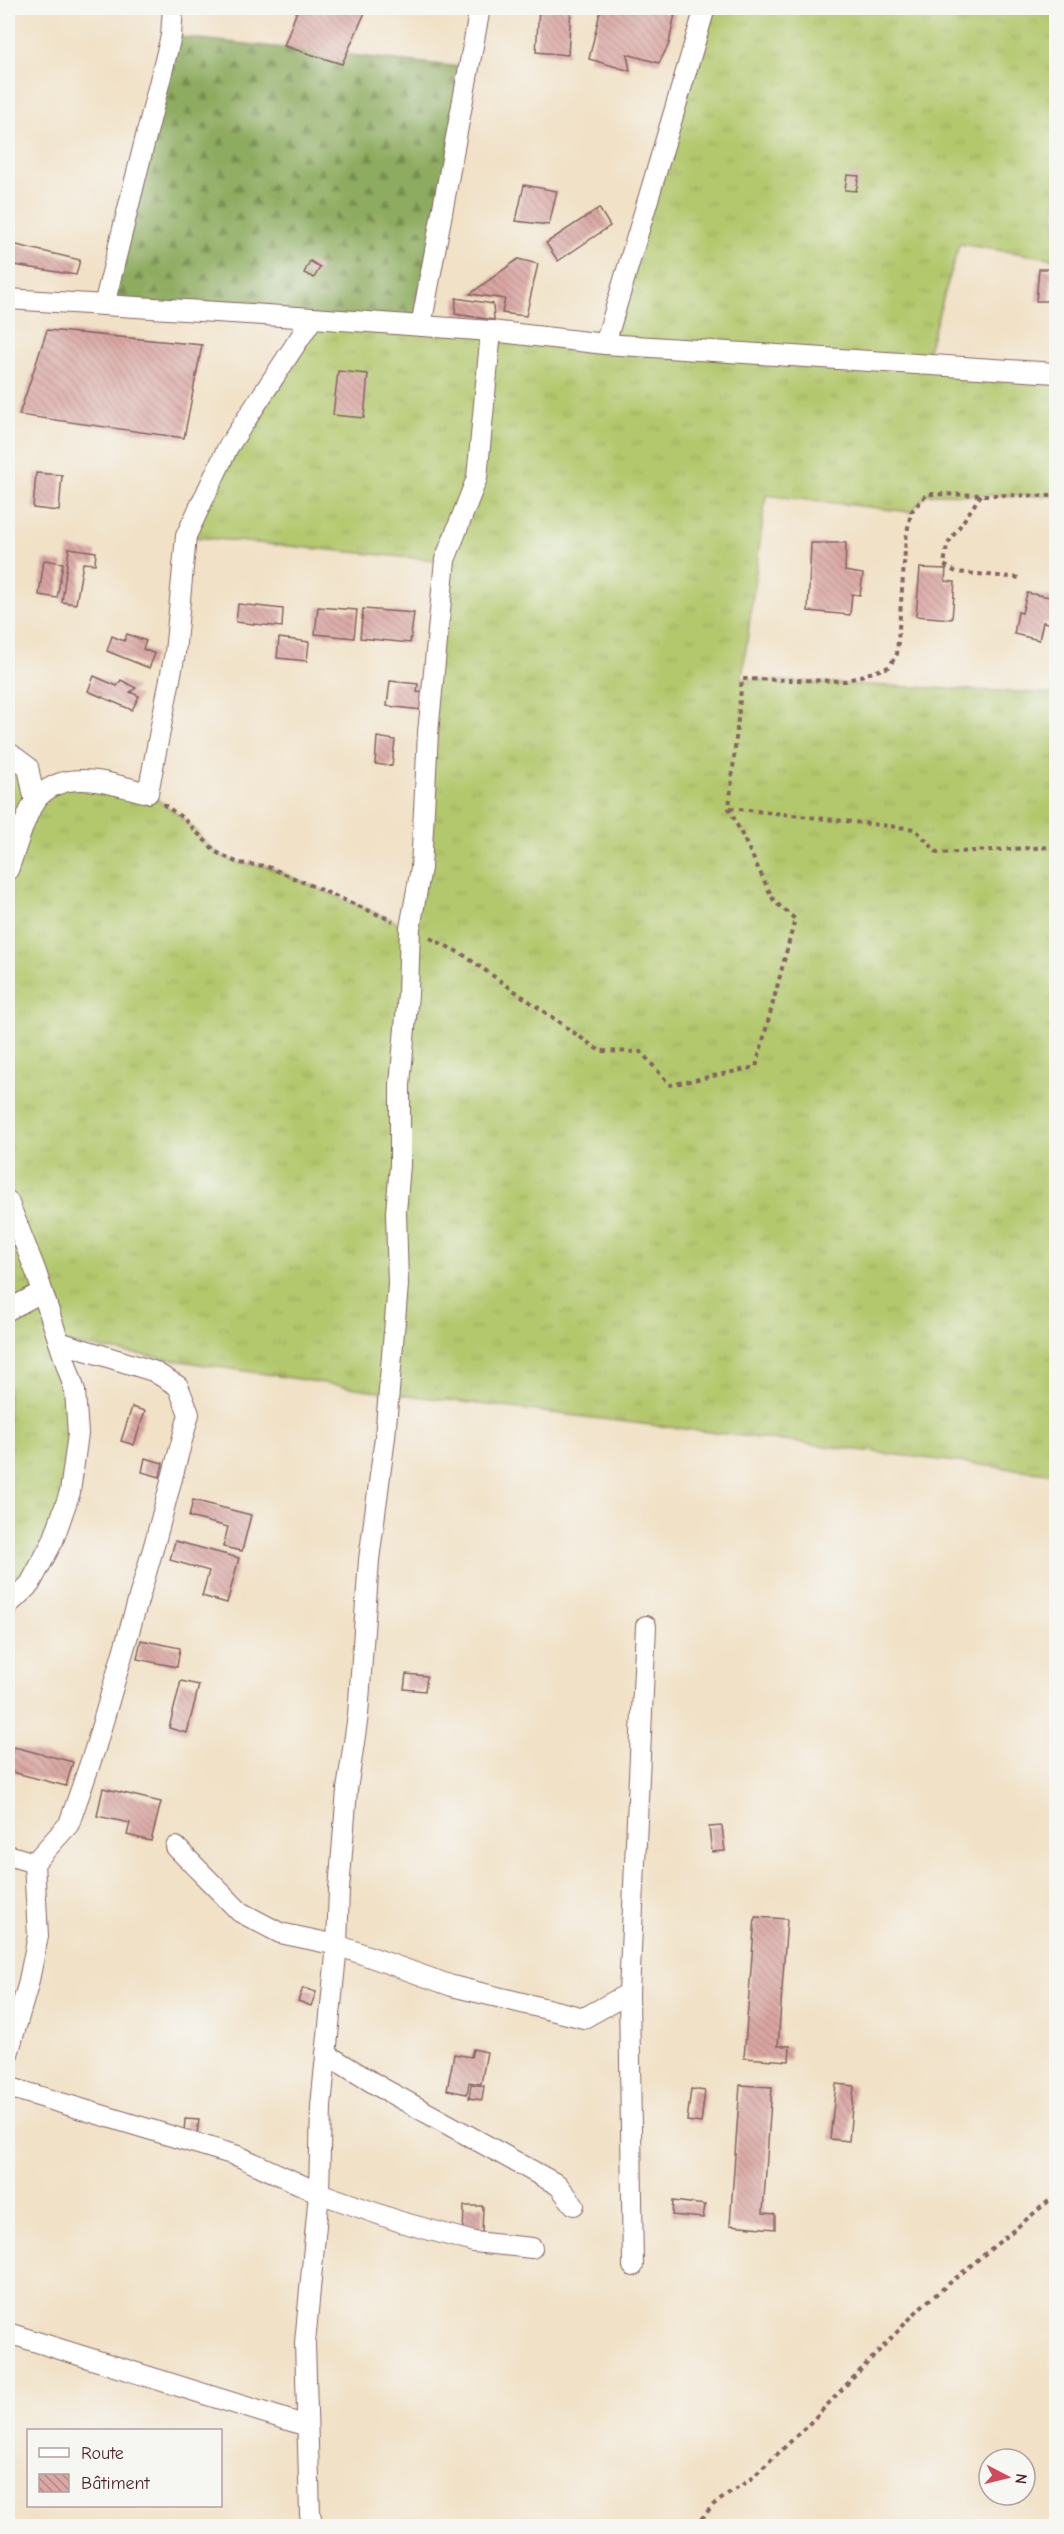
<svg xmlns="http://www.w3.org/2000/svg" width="1064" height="2534" viewBox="0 0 1064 2534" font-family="'Comic Neue',sans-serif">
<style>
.grass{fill:url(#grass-tufts);stroke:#7e744c;stroke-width:1.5}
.forest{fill:url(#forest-firs);stroke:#6c6646;stroke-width:1.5}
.building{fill:url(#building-back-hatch)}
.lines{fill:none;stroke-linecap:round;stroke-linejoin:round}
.street-casing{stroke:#846361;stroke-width:22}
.path{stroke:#846361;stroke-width:4;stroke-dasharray:4.5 4.5;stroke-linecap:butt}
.street{stroke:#fff;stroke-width:20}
</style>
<defs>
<pattern id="grass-tufts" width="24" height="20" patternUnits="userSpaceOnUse" patternTransform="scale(1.5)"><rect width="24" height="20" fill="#b3c86d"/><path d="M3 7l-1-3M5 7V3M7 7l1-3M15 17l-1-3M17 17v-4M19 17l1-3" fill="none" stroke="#9bab5f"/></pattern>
<pattern id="forest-firs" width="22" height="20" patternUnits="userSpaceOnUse" patternTransform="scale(1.5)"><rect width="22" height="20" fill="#8eac60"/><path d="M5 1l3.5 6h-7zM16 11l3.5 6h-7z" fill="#768b4f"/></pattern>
<pattern id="building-back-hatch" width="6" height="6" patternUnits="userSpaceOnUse" patternTransform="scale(1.5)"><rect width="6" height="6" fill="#daa7a3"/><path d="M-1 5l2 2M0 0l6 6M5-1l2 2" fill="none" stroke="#b38785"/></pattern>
</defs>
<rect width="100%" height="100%" fill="#f6f6f2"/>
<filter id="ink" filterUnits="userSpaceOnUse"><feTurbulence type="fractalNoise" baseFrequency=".0167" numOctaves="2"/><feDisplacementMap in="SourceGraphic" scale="12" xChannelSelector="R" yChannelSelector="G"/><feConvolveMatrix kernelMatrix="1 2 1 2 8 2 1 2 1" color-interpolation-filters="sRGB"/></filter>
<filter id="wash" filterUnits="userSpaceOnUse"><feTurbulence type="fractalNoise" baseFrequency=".008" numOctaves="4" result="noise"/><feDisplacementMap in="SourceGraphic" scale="24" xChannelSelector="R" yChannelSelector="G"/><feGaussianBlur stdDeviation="1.35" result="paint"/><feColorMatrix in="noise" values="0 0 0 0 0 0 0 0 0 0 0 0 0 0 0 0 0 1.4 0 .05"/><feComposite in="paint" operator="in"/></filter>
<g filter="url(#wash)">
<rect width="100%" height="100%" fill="#f1e1c6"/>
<polygon class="grass" points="705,8 1056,8 1056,259 959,244 924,364 1056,376 1056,496 927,494 911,512 766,495 742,679 1056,694 1056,1474 388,1393 59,1342 77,1421 70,1492 8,1605 8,756 28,767 35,801 74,779 148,793 184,819 216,853 238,863 266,866 410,928 445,561 186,536 313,318 606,340"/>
<polygon class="forest" points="171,36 469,68 421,326 104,305"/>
<g id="blocks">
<g class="building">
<polygon points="298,8 367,8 342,64 284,46"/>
<polygon points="539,8 571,8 568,55 536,52"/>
<polygon points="601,8 676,8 669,44 659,63 627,54 630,71 589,59"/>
<polygon points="847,175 859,176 856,191 845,190"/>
<polygon points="524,185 557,191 549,225 516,221"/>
<polygon points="599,208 610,226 558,261 546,243"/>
<polygon points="8,243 80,260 76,275 8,264"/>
<polygon points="518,259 538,264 526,316 502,313 505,299 470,294"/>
<polygon points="310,261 320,267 314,278 304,273"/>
<polygon points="1039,269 1052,269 1050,301 1036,301"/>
<polygon points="456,298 493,304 494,320 455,314"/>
<polygon points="47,330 202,345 184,438 19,415"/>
<polygon points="338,371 368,374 364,418 333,415"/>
<polygon points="36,473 62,475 59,511 33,508"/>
<polygon points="811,543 846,543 845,571 863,574 860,595 852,594 850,615 808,611"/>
<polygon points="69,548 96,552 95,564 83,563 76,604 62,602"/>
<polygon points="44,560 63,563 57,598 39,595"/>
<polygon points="920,568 946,569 945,581 955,582 952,619 916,616"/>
<polygon points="1027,593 1056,598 1056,625 1043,622 1039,640 1014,634 1018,612 1022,613"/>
<polygon points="238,604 283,609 282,627 236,622"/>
<polygon points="318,607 357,610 354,638 315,634"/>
<polygon points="363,609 414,613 410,643 360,638"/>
<polygon points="127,634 146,641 143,649 155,654 149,668 107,651 112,636 124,641"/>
<polygon points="279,638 309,642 307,661 277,658"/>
<polygon points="94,676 117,686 121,680 136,688 130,692 139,696 132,710 88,691"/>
<polygon points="390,681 418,684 417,692 424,693 422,710 387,706"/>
<polygon points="377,737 395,740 392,766 375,764"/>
<polygon points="132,1407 145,1411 134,1445 121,1441"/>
<polygon points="145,1458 163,1463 160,1477 142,1472"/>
<polygon points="193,1500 251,1515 242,1551 223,1547 228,1527 189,1517"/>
<polygon points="175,1541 239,1558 227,1603 202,1596 209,1571 170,1560"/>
<polygon points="141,1640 180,1648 177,1667 137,1659"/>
<polygon points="406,1674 427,1676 425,1691 404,1689"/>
<polygon points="181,1681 199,1685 187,1733 169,1728"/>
<polygon points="14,1747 73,1762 66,1786 8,1771"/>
<polygon points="103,1788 161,1802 151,1841 127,1835 130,1823 97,1816"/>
<polygon points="722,1826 725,1851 712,1852 709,1827"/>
<polygon points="755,1917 787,1919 778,2046 790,2046 789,2061 744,2058"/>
<polygon points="303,1988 316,1992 311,2006 298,2001"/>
<polygon points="473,2049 487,2052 481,2084 469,2082 467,2094 447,2090 454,2054 471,2057"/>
<polygon points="471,2084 484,2086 482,2100 469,2098"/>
<polygon points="836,2084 854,2086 849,2141 830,2139"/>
<polygon points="740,2085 772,2087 763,2213 775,2214 775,2229 730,2225"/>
<polygon points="691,2089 705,2091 701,2123 687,2121"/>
<polygon points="185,2119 199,2120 197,2134 184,2132"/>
<polygon points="673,2201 705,2205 703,2218 672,2215"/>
<polygon points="464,2206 483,2206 482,2233 463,2233"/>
</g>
</g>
</g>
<g filter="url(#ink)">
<use href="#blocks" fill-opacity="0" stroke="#846361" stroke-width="1.5"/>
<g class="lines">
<g class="street-casing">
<g id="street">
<polyline points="8,299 313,318 491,331 605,344 1056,373"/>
<polyline points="104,305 171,36 173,8"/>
<polyline points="421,326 480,8"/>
<polyline points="605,344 705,8"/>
<polyline points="8,752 28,767 35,802"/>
<path d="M8,870c6,-16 18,-57 27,-69 28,-36 77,-17 113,-8l27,-140 11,-117 42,-89 85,-129"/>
<polyline points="8,1201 36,1272 75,1391 78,1434 70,1492 53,1541 30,1584 8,1605"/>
<polyline points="8,1310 42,1292"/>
<polyline points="176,1847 240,1912 280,1933 337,1945 452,1986 584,2018 629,1993"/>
<polyline points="8,1855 34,1863"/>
<polyline points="8,2054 28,1985 38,1936 34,1863 69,1824 95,1749 155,1542 189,1414 178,1386 153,1371 59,1342"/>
<polyline points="326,2054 380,2087 558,2185 574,2205"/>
<polyline points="8,2087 238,2156 319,2193 401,2222 474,2242 532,2248"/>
<polyline points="633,2266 629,1993 646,1626"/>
<polyline points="8,2333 307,2426"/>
<polyline points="313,2526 310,2514 305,2343 319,2193 321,2106 337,1945 339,1890 347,1790 358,1715 369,1560 385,1437 398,1285 396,1212 400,1165 400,1085 408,994 410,928 421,868 428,733 445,560 477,478 491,331"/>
</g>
</g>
<g class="path">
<polyline points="981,495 947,545 944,565 956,572 1021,578"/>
<polyline points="163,804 184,819 216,852 238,863 266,866 393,921"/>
<polyline points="730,808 915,829 938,853 1050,847"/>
<polyline points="430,938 462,954 600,1051 641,1052 670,1085 756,1067 795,919 774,901 729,808 742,679 845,681 889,667 897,654 906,538 911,512 927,494 1056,496"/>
<polyline points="695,2526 714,2504 751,2479 808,2425 922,2306 1056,2195"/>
</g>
<use href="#street" class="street"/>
</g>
</g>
<rect width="1064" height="2534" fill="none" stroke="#f6f6f2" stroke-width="30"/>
<rect x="27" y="2429" width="195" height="78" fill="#f6f6f2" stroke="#b1a0a2" stroke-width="1.5"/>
<rect x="39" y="2448" width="30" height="9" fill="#ffffff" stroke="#b1a0a2" stroke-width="1.5"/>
<text x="81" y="2459" font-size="18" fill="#4a1f2b">Route</text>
<rect x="39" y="2474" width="30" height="18" fill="url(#building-back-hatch)" stroke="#b1a0a2" stroke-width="1.5"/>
<text x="81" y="2489" font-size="18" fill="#4a1f2b">Bâtiment</text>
<g transform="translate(1007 2477) rotate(97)"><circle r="28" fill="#f6f6f2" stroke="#b1a0a2" stroke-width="1.5"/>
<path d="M0-4.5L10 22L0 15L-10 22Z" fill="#d1495b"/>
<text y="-9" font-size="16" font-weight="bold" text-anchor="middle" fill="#4a1f2b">N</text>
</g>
</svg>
